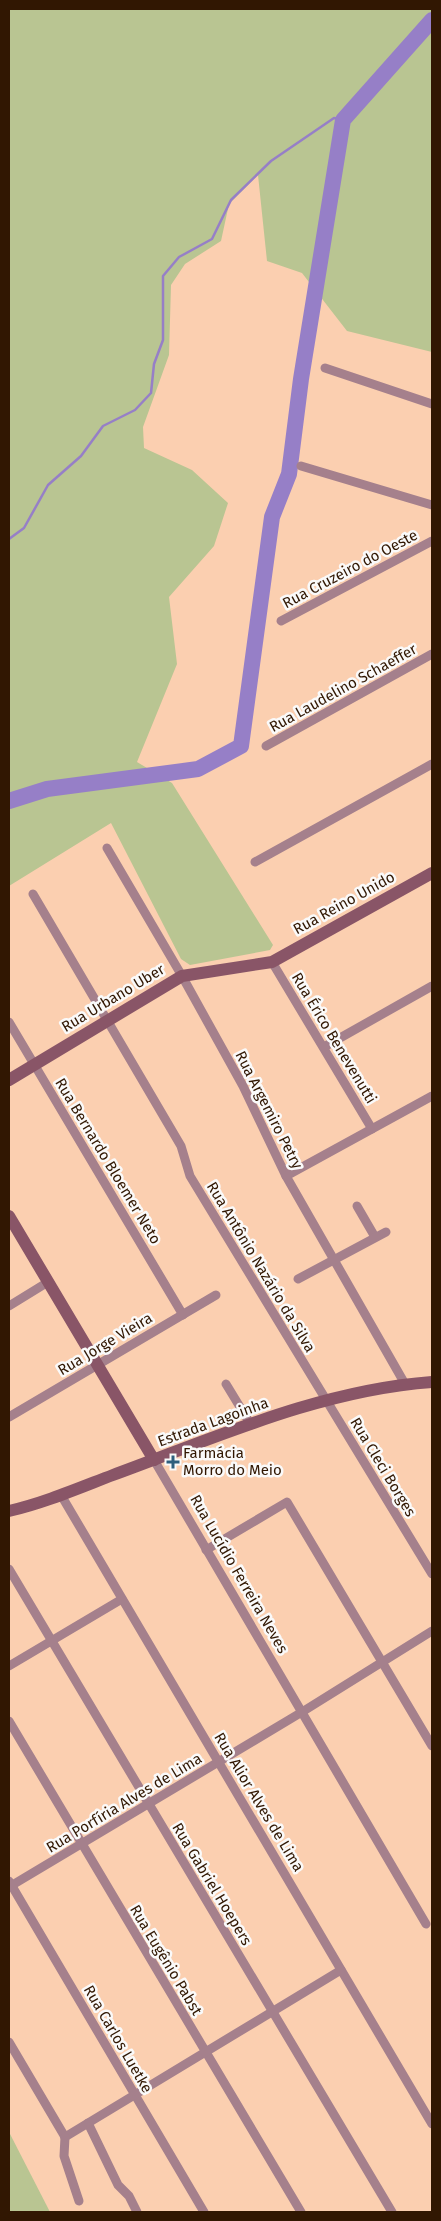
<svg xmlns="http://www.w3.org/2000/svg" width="441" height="2221" viewBox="0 0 441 2221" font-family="'Fira Sans',sans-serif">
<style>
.green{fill:#b9c592}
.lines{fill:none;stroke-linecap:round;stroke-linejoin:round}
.stream{stroke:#967fc7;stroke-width:2.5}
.river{stroke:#967fc7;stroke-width:16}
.street{stroke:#a5808c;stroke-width:9}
.secondary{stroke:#895567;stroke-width:12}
.poi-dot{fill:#2e5f7d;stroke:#fafafa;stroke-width:2}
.labels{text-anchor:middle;stroke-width:5;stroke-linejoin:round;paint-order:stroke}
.street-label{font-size:15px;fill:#311702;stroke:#fafafa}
.poi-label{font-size:15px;fill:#311702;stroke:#fafafa;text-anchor:start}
</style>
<rect width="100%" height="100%" fill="#fbcfb0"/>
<g class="green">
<polygon points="9,9 432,9 432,352 347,331 302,273 267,261 258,175 229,204 221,241 185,264 171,285 169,355 143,427 144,448 192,470 228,503 214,546 169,597 177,664 137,762 172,783 273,945 270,950 190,965 181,959 111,823 9,886"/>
<polygon points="9,2132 50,2212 9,2212"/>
</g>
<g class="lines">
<polyline class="stream" points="9,539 24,528 48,485 81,456 103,426 135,410 151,393 154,364 163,340 163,276 179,257 212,239 231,200 271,161 334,118 343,120"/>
<polyline class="river" points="9,801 47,789 198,769 241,746 272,517 289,474 301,379 343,120 432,20"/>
<g class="street">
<polyline points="325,368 432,404"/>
<polyline points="301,466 432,505"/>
<polyline points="281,621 432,541"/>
<polyline points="266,746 432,654"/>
<polyline points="107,848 182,976 243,1086 286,1176 405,1384"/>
<polyline points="255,862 432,764"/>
<polyline points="33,894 181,1146 190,1176 432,1574"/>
<polyline points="272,962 372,1129"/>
<polyline points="9,1022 183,1315"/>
<polyline points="324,1047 432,986"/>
<polyline points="286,1176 432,1096"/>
<polyline points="357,1206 375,1237"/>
<polyline points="298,1279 386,1232"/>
<polyline points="9,1306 48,1282"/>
<polyline points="226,1384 251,1425"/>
<polyline points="9,1417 216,1295"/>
<polyline points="154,1460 426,1924"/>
<polyline points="61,1495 432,2124"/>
<polyline points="206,1550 287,1502 432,1746"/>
<polyline points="9,1569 392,2212"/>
<polyline points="9,1666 122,1599"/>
<polyline points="9,1721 301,2212"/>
<polyline points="9,1881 204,2212"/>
<polyline points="9,1887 302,1712 432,1631"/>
<polyline points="9,2042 65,2137"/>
<polyline points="88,2123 118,2185 129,2196 137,2212"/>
<polyline points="65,2137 341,1970"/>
<polyline points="65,2137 64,2156 79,2201"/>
</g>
<g class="secondary">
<polyline points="9,1080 182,976 272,962 432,873"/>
<polyline points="9,1216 154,1460"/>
<path d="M9,1511c35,-8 70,-23 104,-36 104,-38 208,-85 319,-93"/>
</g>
</g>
<path class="poi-dot" d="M170.5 1454.5h5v5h5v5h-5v5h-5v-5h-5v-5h5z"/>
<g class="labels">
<g class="street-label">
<text transform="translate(350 569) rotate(-28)" y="5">Rua Cruzeiro do Oeste</text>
<text transform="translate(343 688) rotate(-29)" y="5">Rua Laudelino Schaeffer</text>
<text transform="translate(344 903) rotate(-29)" y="5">Rua Reino Unido</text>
<text transform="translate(113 998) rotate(-31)" y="5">Rua Urbano Uber</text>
<text transform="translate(334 1038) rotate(59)" y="5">Rua Érico Benevenutti</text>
<text transform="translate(269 1110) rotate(63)" y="5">Rua Argemiro Petry</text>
<text transform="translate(108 1161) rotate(59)" y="5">Rua Bernardo Bloemer Neto</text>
<text transform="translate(261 1267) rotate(59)" y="5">Rua Antônio Nazário da Silva</text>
<text transform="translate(105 1344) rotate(-31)" y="5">Rua Jorge Vieira</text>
<text transform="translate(213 1422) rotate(-20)" y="5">Estrada Lagoinha</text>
<text transform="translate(383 1467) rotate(59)" y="5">Rua Cleci Borges</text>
<text transform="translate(239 1574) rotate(60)" y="5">Rua Lucídio Ferreira Neves</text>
<text transform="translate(259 1802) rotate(59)" y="5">Rua Alior Alves de Lima</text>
<text transform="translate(124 1803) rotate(-31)" y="5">Rua Porfíria Alves de Lima</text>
<text transform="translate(212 1884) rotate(59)" y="5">Rua Gabriel Hoepers</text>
<text transform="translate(166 1960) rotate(59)" y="5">Rua Eugênio Pabst</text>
<text transform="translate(118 2039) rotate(60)" y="5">Rua Carlos Luetke</text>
</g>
<g class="poi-label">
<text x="183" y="1458">Farmácia<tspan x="183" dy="17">Morro do Meio</tspan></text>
</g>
</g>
<rect width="441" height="2221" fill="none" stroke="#311702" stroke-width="20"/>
</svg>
